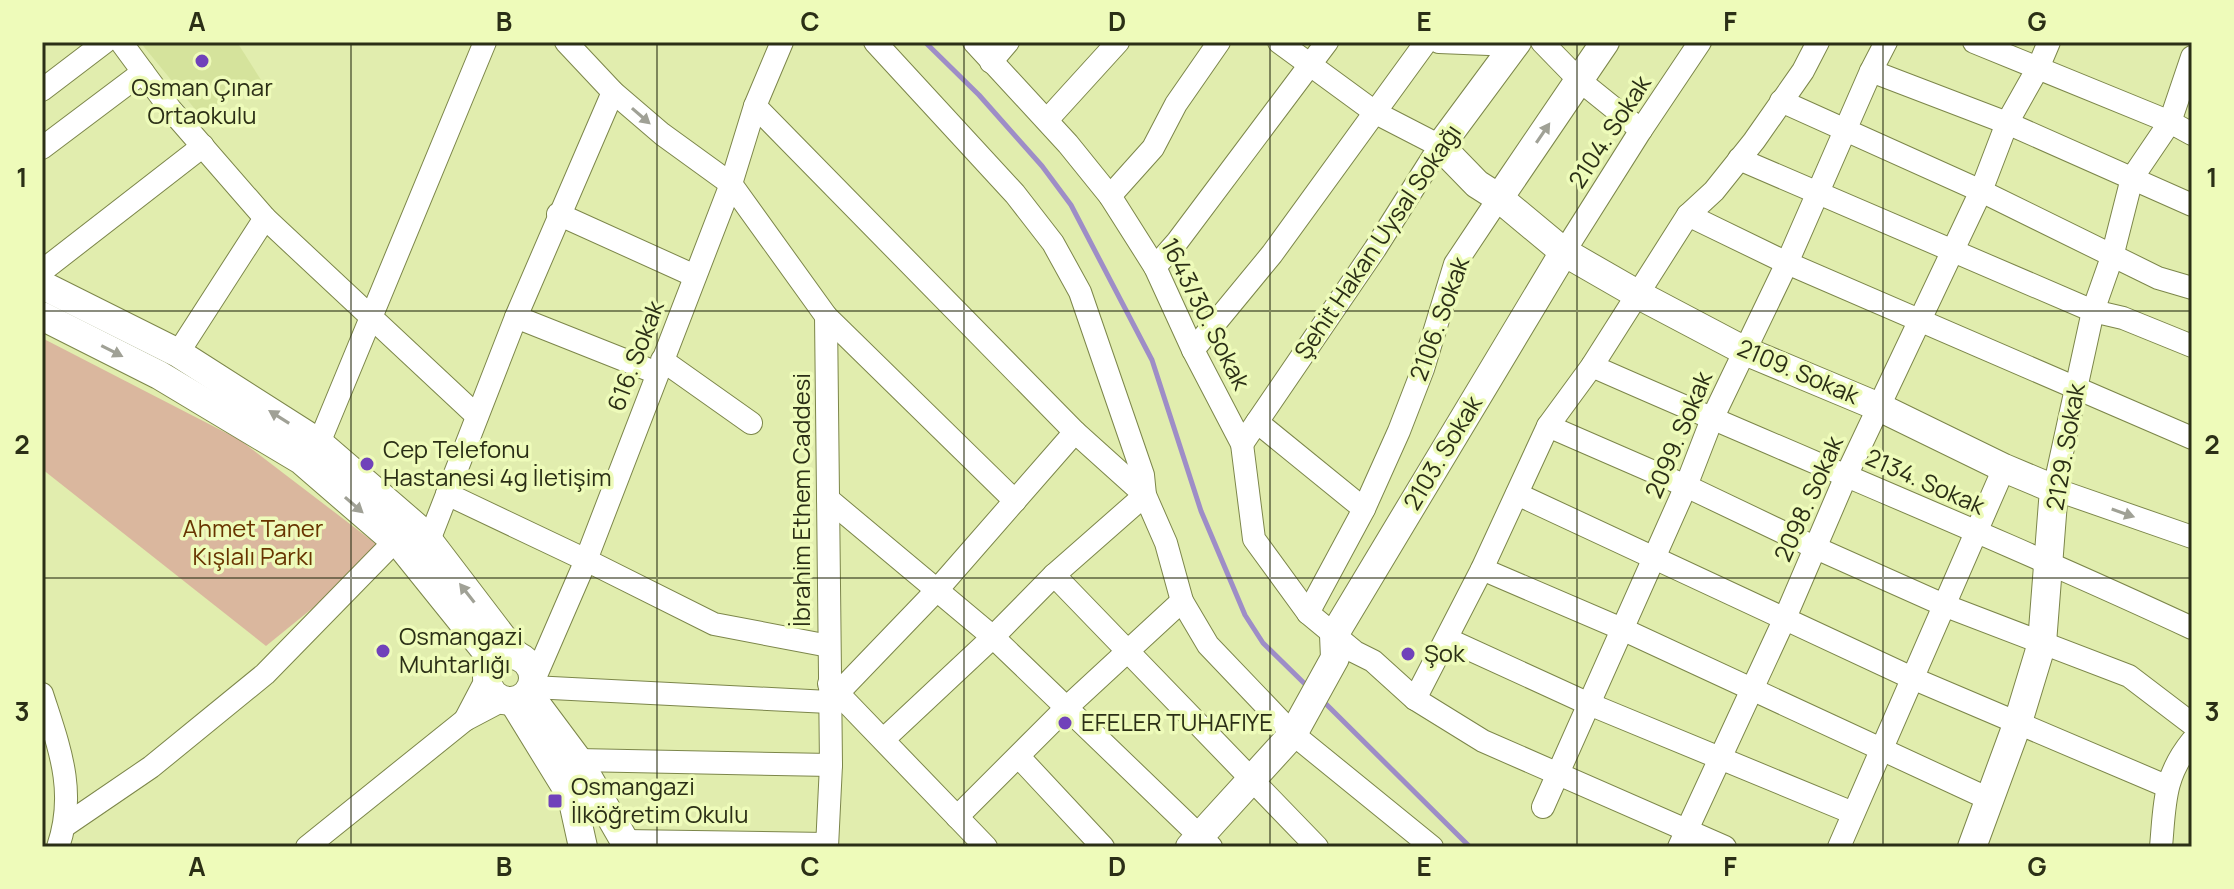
<svg xmlns="http://www.w3.org/2000/svg" width="2234" height="889" viewBox="0 0 2234 889" font-family="Manrope,sans-serif">
<style>
.built{fill:#d5e39c}
.green{fill:#dab79e}
.lines{fill:none;stroke-linecap:round;stroke-linejoin:round}
.stream{stroke:#9e8dc7;stroke-width:5}
.minor-casing{stroke:#7c864a;stroke-width:24}
.major-casing{stroke:#7c864a;stroke-width:30}
.minor{stroke:#fff;stroke-width:22}
.major{stroke:#fff;stroke-width:28}
.oneway{fill:#a0a196}
.grid{fill:none;stroke:#2b2f16;stroke-width:2;stroke-opacity:0.55}
.poi-dot{fill:#7042ba;stroke:#eefbba;stroke-width:3}
.labels{text-anchor:middle;stroke-width:7;stroke-linejoin:round;paint-order:stroke}
.poi-label{font-size:24px;fill:#2b2f16;stroke:#eefbba;text-anchor:start}
.street-label{font-size:24px;fill:#2b2f16;stroke:#eefbba}
.park-label{font-size:24px;fill:#683400;stroke:#eefbba}
.neatline{fill:none;stroke:#2b2f16;stroke-width:3}
.grid-label{font-size:26px;text-anchor:middle;font-weight:bold;fill:#2b2f16}
</style>
<rect width="100%" height="100%" fill="#e1edae"/>
<polygon class="built" points="140,42 237,42 261,80 199,114"/>
<polygon class="green" points="42,338 240,440 384,550 266,646 42,469"/>
<g class="lines">
<g class="stream">
<polyline points="925,42 979,95 1042,166 1071,205 1152,360 1201,511 1245,615 1263,643 1307,686"/>
<polyline points="1323,701 1470,847"/>
</g>
<g class="minor-casing">
<g id="minor">
<polyline points="121,42 171,110 265,218 477,416"/>
<polyline points="566,42 613,92 662,134 731,184 826,316 831,765 827,847"/>
<polyline points="875,42 1015,194 1053,243 1080,292 1143,475 1145,495 1166,543 1182,601 1208,645 1293,734 1432,847"/>
<polyline points="974,42 1068,144 1110,196 1155,267 1193,350 1242,444 1254,539 1308,613 1355,652 1373,661 1415,699 1483,741 1725,847"/>
<polyline points="1439,42 1514,45"/>
<polyline points="1542,42 1579,80 1641,130"/>
<polyline points="1974,42 2170,122 2192,134"/>
<polyline points="2192,57 2170,122 2132,178 2112,257 2093,311 2054,489 2192,537"/>
<polyline points="991,62 1008,42"/>
<polyline points="1871,71 2007,123 2192,205"/>
<polyline points="42,90 105,42"/>
<polyline points="1781,101 1981,191 2158,278 2192,288"/>
<polyline points="755,106 1075,432"/>
<polyline points="1047,120 1118,42"/>
<polyline points="42,148 143,72"/>
<polyline points="1739,159 2093,311 2123,318 2192,346"/>
<polyline points="1110,196 1153,148 1176,104 1219,42"/>
<polyline points="558,214 695,276"/>
<polyline points="1688,215 1787,263 2192,438"/>
<polyline points="1564,252 1641,130 1700,42"/>
<polyline points="1155,267 1177,242 1327,42"/>
<polyline points="42,271 203,146"/>
<polyline points="826,316 1015,501"/>
<polyline points="516,317 657,373"/>
<polyline points="1193,350 1272,254 1426,42"/>
<polyline points="178,353 265,218"/>
<polyline points="662,360 751,423"/>
<path d="M1592,366c199,88 402,170 600,262"/>
<polyline points="1257,422 1364,509"/>
<polyline points="1548,426 1686,486 1816,548 1946,606 2129,676 2192,724"/>
<polyline points="319,443 485,42"/>
<polyline points="1242,444 1375,249 1440,146 1376,113 1279,42"/>
<polyline points="447,494 586,560 714,624 829,646"/>
<polyline points="1517,494 1912,678 2166,786"/>
<polyline points="828,499 993,637 1211,847"/>
<polyline points="428,543 516,317 613,92"/>
<polyline points="1482,569 1622,629 1989,799"/>
<polyline points="1308,613 1364,509 1399,431 1423,369 1455,264 1499,198"/>
<polyline points="1447,639 1589,704 1853,813"/>
<polyline points="534,680 586,560 731,184 755,106 782,42"/>
<polyline points="829,684 986,847"/>
<polyline points="532,687 829,702"/>
<polyline points="838,693 937,590 1075,432 1145,495 1054,575 1317,847"/>
<path d="M42,694c17,53 35,97 16,153"/>
<polyline points="1415,699 1482,569 1548,426 1592,366 1688,215 1714,191 1754,141 1803,71 1818,42"/>
<polyline points="465,720 487,678"/>
<polyline points="884,739 993,637 1054,575"/>
<polyline points="1019,757 1103,847"/>
<polyline points="578,760 831,765"/>
<polyline points="1543,807 1686,486 1712,419 1787,263 1871,71 1886,42"/>
<polyline points="957,817 1065,709 1182,601"/>
<polyline points="66,825 151,767 265,674 395,541"/>
<polyline points="624,841 827,844"/>
<polyline points="307,847 465,720 503,700"/>
<polyline points="1679,847 1785,618 1846,476 1981,191 2007,123 2038,68 2049,42"/>
<polyline points="1839,847 2004,468"/>
<path d="M2161,847c4,-44 2,-70 31,-106"/>
</g>
</g>
<g class="major-casing">
<g id="major">
<polyline points="1517,42 1440,146 1477,184 1499,198 1564,252 1637,294 1745,351 1879,407 2004,468 2054,489 2042,643 2018,722 1972,847"/>
<polyline points="1499,198 1605,42"/>
<polyline points="42,285 178,353 319,443 422,532 515,654"/>
<polyline points="42,316 159,375 301,460 403,548 494,661"/>
<circle cx="510" cy="678" r="23"/>
<polyline points="528,693 578,760 628,847"/>
<polyline points="513,701 572,797 583,847"/>
<polyline points="1190,847 1293,734 1335,658 1334,635 1564,252"/>
</g>
</g>
<use href="#minor" class="minor"/>
<use href="#major" class="major"/>
</g>
<defs><path id="oneway-solid" d="M-6-.8H1V-3.2L6.5 0L1 3.2V.8H-6Z" transform="scale(2)"/></defs>
<g class="oneway">
<use href="#oneway-solid" transform="translate(641 116) rotate(41)"/>
<use href="#oneway-solid" transform="translate(1543 133) rotate(-56)"/>
<use href="#oneway-solid" transform="translate(112 351) rotate(27)"/>
<use href="#oneway-solid" transform="translate(279 417) rotate(-148)"/>
<use href="#oneway-solid" transform="translate(354 505) rotate(41)"/>
<use href="#oneway-solid" transform="translate(2123 513) rotate(19)"/>
<use href="#oneway-solid" transform="translate(467 593) rotate(-128)"/>
</g>
<path class="grid" d="M351,42v805M657,42v805M964,42v805M1270,42v805M1577,42v805M1883,42v805M42,311h2150M42,578h2150"/>
<g class="poi-dot">
<circle cx="202" cy="61" r="8"/>
<circle cx="367" cy="464" r="8"/>
<circle cx="383" cy="651" r="8"/>
<circle cx="1408" cy="654" r="8"/>
<circle cx="1065" cy="723" r="8"/>
<rect x="547" y="793" width="16" height="16" rx="4"/>
</g>
<g class="labels">
<g class="poi-label">
<text x="202" y="96" text-anchor="middle">Osman Çınar<tspan x="202" dy="28">Ortaokulu</tspan></text>
<text x="383" y="458">Cep Telefonu<tspan x="383" dy="28">Hastanesi 4g İletişim</tspan></text>
<text x="399" y="645">Osmangazi<tspan x="399" dy="28">Muhtarlığı</tspan></text>
<text x="1424" y="662">Şok</text>
<text x="1081" y="731">EFELER TUHAFIYE</text>
<text x="571" y="795">Osmangazi<tspan x="571" dy="28">İlköğretim Okulu</tspan></text>
</g>
<g class="street-label">
<text transform="translate(1610 132) rotate(-57)" y="8">2104. Sokak</text>
<text transform="translate(1378 242) rotate(-56)" y="8">Şehit Hakan Uysal Sokağı</text>
<text transform="translate(1205 314) rotate(63)" y="8">1643/30. Sokak</text>
<text transform="translate(1440 319) rotate(-70)" y="8">2106. Sokak</text>
<text transform="translate(636 356) rotate(-69)" y="8">616. Sokak</text>
<text transform="translate(1798 372) rotate(23)" y="8">2109. Sokak</text>
<text transform="translate(1679 435) rotate(-67)" y="8">2099. Sokak</text>
<text transform="translate(2066 447) rotate(-80)" y="8">2129. Sokak</text>
<text transform="translate(1443 453) rotate(-59)" y="8">2103. Sokak</text>
<text transform="translate(1925 482) rotate(24)" y="8">2134. Sokak</text>
<text transform="translate(1809 499) rotate(-66)" y="8">2098. Sokak</text>
<text transform="translate(802 500) rotate(-90)" y="8">İbrahim Ethem Caddesi</text>
</g>
<g class="park-label">
<text x="253" y="537">Ahmet Taner<tspan x="253" dy="28">Kışlalı Parkı</tspan></text>
</g>
</g>
<rect width="2234" height="889" fill="none" stroke="#eefbba" stroke-width="88"/>
<rect x="44" y="44" width="2146" height="801" class="neatline"/>
<g class="grid-label">
<text x="197" y="31">A</text>
<text x="504" y="31">B</text>
<text x="810" y="31">C</text>
<text x="1117" y="31">D</text>
<text x="1424" y="31">E</text>
<text x="1730" y="31">F</text>
<text x="2037" y="31">G</text>
<text x="22" y="187">1</text>
<text x="2212" y="187">1</text>
<text x="22" y="454">2</text>
<text x="2212" y="454">2</text>
<text x="22" y="721">3</text>
<text x="2212" y="721">3</text>
<text x="197" y="876">A</text>
<text x="504" y="876">B</text>
<text x="810" y="876">C</text>
<text x="1117" y="876">D</text>
<text x="1424" y="876">E</text>
<text x="1730" y="876">F</text>
<text x="2037" y="876">G</text>
</g>
</svg>
